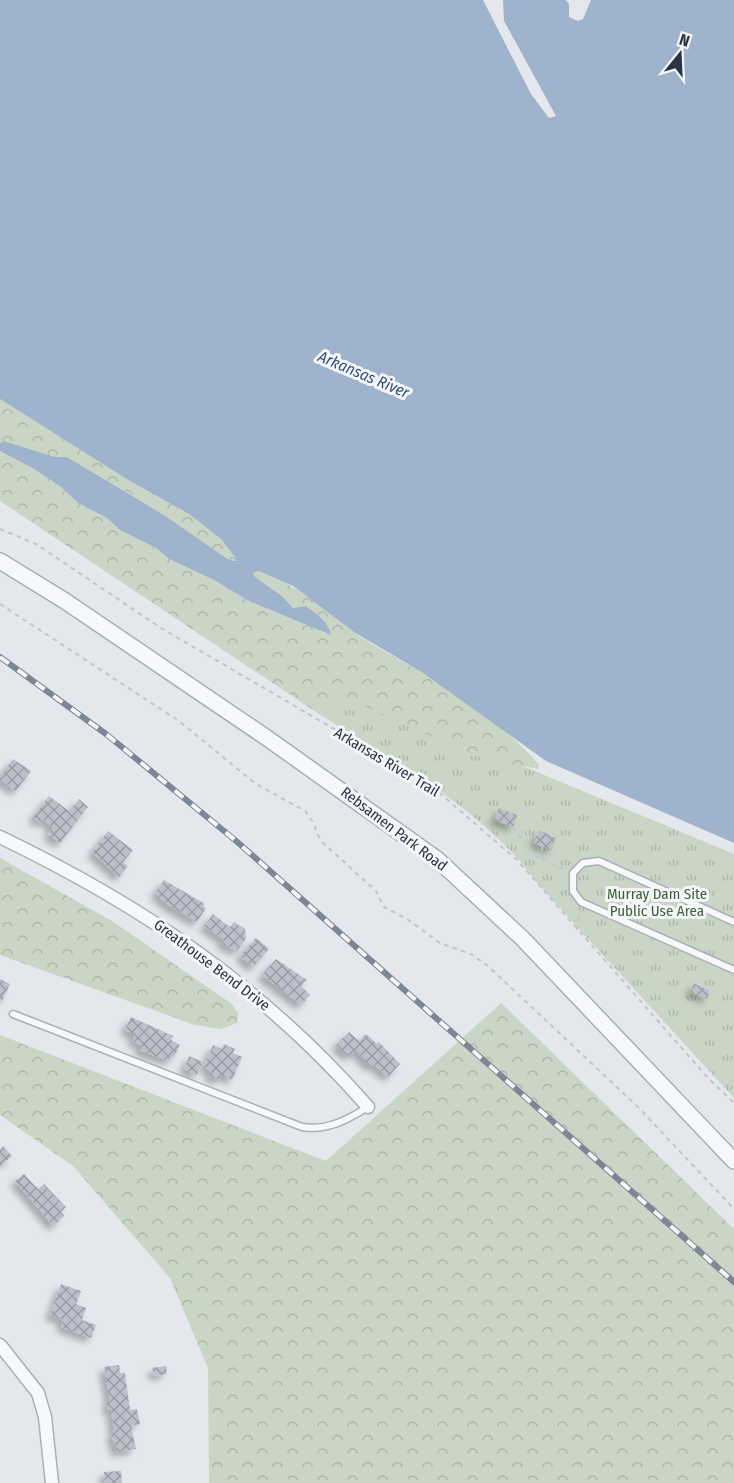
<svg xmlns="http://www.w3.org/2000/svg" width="734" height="1483" viewBox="0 0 734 1483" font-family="'Fira Sans Condensed',sans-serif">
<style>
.grass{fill:url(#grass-tufts)}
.forest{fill:url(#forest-crowns)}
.water{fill:#9fb4cc}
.building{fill:url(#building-cross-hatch);filter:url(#shadow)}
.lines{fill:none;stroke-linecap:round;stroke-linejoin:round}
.service-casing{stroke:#a9aeb7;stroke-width:9}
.minor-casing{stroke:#a9aeb7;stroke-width:15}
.tertiary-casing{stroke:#a9aeb7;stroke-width:18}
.path{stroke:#c2c5cb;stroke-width:2;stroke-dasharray:4.5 4.5;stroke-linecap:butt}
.service{stroke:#f7f8fa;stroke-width:6}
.minor{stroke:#f7f8fa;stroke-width:12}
.tertiary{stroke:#f7f8fa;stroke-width:15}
.rail-casing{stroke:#7d8696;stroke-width:6}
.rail{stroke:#f4f6f9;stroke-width:4;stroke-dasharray:11;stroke-linecap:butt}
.labels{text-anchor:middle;stroke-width:6;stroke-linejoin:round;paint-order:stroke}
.street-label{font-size:15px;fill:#2b3445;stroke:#f4f6f9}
.park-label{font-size:15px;fill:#3f6138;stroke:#f4f6f9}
.water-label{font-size:16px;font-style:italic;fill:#34527a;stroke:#f4f6f9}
</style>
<defs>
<pattern id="grass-tufts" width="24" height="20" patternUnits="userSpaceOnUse" patternTransform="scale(1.5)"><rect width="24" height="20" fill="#c9d6c5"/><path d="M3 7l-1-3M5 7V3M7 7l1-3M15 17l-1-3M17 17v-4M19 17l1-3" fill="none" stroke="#adb8ab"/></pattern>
<pattern id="forest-crowns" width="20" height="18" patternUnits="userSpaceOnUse" patternTransform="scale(1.5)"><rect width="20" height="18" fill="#c9d6c5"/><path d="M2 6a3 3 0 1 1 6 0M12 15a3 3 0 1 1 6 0" fill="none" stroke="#adb8ab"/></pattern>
<pattern id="building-cross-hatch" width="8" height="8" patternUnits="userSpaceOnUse" patternTransform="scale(1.5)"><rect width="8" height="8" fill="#bbc0ca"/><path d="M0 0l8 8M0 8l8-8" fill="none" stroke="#989da6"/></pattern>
<filter id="shadow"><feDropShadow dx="-5" dy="5" stdDeviation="3" flood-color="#0004"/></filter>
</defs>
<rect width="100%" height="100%" fill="#e4e7ec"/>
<path class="grass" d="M345,696l127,59 41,7 221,92v244l-197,-215c-51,-72 -141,-121 -215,-167l5,-10z"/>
<g class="forest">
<polygon points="0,399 128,480 189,514 221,539 239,561 229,560 164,515 67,457 55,457 4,441 0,443"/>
<path d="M0,451l34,18 27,18 17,16 29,15 13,12 36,18 13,11 45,21 33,20 65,25 13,9c-3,-15 -8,-19 -19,-28l-13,2 -11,-12 -27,-19 -2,-4 6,-2c37,13 64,38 95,61 21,15 45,27 67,40 41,25 86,55 118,93l-1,4 -66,-14 -127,-58 -18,9 -5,10 -322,-215z"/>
<polygon points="0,858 112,921 232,1004 238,1013 237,1023 221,1029 195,1025 0,955"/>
<polygon points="501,1003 734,1229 734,1483 209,1483 208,1368 170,1278 73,1166 0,1115 0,1035 326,1161"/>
</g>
<path class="water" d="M0,0h483l48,94 18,24 7,-2 -52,-95 -1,-21h63l3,4v13l9,4 5,-2 8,-19h143v843l-188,-82 -123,-88 -69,-41 -61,-46 -34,-15 -6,2 2,4 27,19 11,12 13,-2c9,7 23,16 25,29l-84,-35 -33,-20 -45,-21 -13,-11 -36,-18 -13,-12 -29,-15 -17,-16 -27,-18 -34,-18v-8l4,-2 51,16h12l97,58 65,45 9,1 -17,-22 -32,-25 -61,-34 -128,-81z"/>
<g class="building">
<polygon points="13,759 31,771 16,791 0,780 0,773 2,774"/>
<polygon points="49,796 69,811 79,799 88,807 60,843 48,834 53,828 43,819 40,823 33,817"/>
<polygon points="499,808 517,815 513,827 494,820"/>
<polygon points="539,830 556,838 551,850 534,843"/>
<polygon points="108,831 133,850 123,862 128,866 119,877 92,852"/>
<polygon points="164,880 205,904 203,906 206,908 197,922 168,905 155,893"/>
<polygon points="213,914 230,927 234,922 245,929 246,939 237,951 221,943 224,940 204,926"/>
<polygon points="256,938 269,949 253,967 240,956"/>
<polygon points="276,959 307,980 301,986 310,995 301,1005 262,975"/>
<polygon points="0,979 10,984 2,1001 0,1000"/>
<polygon points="693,983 710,991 707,999 691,992"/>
<polygon points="131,1017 173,1036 171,1040 180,1045 174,1057 171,1056 169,1061 139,1050 141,1045 132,1041 135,1035 125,1030"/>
<polygon points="349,1032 359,1041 366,1034 377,1044 379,1042 400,1064 388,1077 373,1064 370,1067 356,1051 348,1056 336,1045"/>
<polygon points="224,1044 235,1049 233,1053 242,1057 232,1080 221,1075 219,1080 209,1076 211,1072 204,1066 213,1045 222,1049"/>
<polygon points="189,1056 203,1062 197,1075 184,1069"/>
<polygon points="3,1146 12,1156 0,1166 0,1149"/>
<polygon points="24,1174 38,1189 44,1184 66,1207 61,1212 64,1216 53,1226 15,1181"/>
<polygon points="61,1284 81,1291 76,1304 86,1308 82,1320 96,1325 91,1338 61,1327 63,1320 50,1315"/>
<polygon points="119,1365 120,1373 125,1373 130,1410 137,1409 140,1424 131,1426 136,1449 117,1452 111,1434 114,1434 111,1409 108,1410 107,1402 110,1402 104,1367"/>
<polygon points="166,1366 167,1374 154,1376 152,1368"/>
<polygon points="121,1471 122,1483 105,1483 104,1472"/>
</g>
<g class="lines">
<g class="service-casing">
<g id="service">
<polyline points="734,922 599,861 583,863 573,873 573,891 581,902 734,970"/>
<path d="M13,1014l289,113c25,4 45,-7 66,-20"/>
</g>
</g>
<g class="minor-casing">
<g id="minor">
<path d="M0,837c143,69 263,150 368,270"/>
<polyline points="0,1345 38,1393 45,1417 52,1483"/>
</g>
</g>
<g class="tertiary-casing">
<polyline id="tertiary" points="0,561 65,601 267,738 437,859 523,939 734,1161"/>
</g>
<g class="path">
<polyline points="0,529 36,544 161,628 408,772 442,795 517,860 708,1078 734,1103"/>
<polyline points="0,604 179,721 256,784 305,811 313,822 320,840 376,891 384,907 407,919 440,943 471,954 488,966 639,1108 734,1209"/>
<polyline points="513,827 536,856 565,870"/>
<polyline points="542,846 543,860"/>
<polyline points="577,930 580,909"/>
</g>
<use href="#service" class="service"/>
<use href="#minor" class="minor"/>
<use href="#tertiary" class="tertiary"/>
<g class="rail-casing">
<polyline id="rail" points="0,657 106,734 235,840 734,1282"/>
</g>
<use href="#rail" class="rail"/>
</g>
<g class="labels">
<g class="street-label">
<text transform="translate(387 762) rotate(31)" y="5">Arkansas River Trail</text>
<text transform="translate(394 829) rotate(37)" y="5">Rebsamen Park Road</text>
<text transform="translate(212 965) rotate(37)" y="5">Greathouse Bend Drive</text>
</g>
<g class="park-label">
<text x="657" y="899">Murray Dam Site<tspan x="657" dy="17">Public Use Area</tspan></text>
</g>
<g class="water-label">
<text transform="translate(364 374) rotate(23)" y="6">Arkansas River</text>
</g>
</g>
<g transform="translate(680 54) rotate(18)" stroke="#f4f6f9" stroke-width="4.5" paint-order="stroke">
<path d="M0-4.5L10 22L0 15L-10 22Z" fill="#2b3445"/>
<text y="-9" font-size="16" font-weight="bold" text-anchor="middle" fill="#2b3445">N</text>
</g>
</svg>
